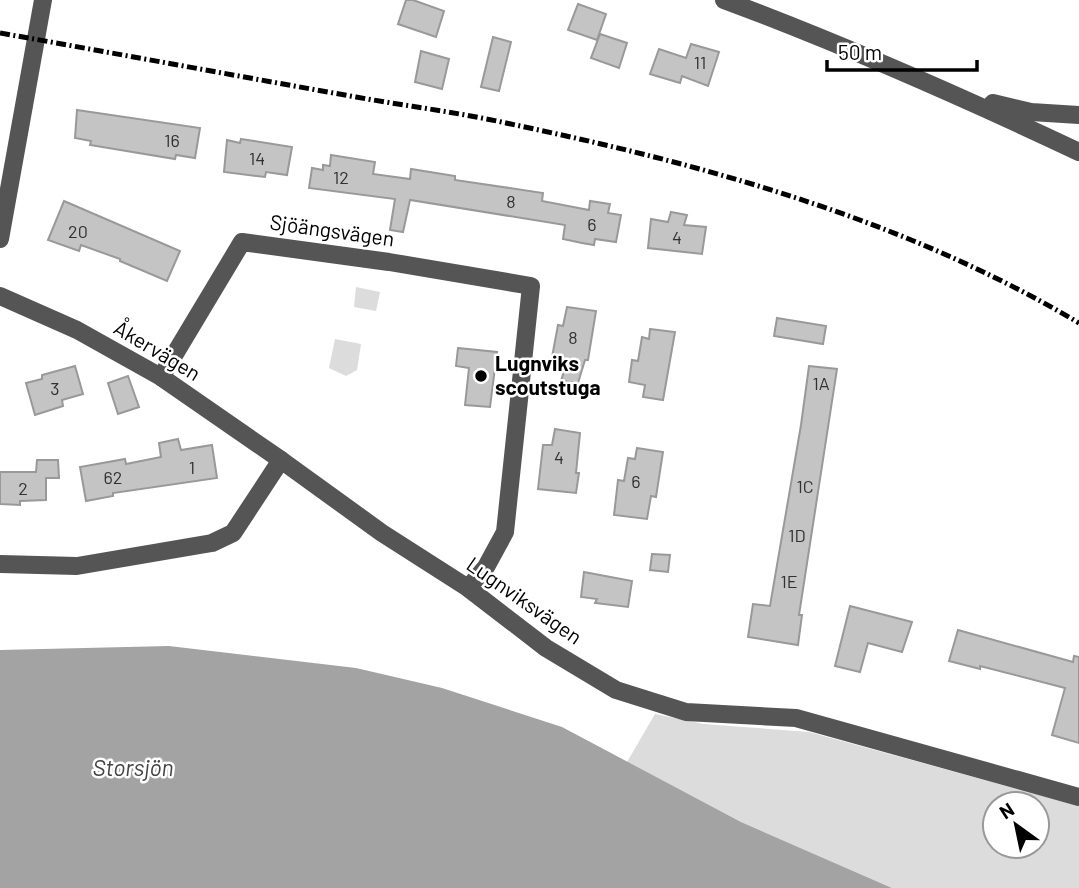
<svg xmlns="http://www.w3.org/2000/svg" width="1079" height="888" viewBox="0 0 1079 888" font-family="Barlow,sans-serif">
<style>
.green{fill:#dcdcdc;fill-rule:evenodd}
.water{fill:#a3a3a3}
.building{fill:#c4c4c4;stroke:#999;stroke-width:2}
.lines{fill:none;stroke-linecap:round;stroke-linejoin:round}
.minor{stroke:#555;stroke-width:18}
.rail{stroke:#000;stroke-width:5;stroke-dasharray:10 3.5 2 3.5;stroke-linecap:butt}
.poi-dot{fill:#000;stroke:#fff;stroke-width:2.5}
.labels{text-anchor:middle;stroke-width:5;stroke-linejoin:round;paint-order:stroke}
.number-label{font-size:18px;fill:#313131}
.street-label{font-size:21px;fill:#000;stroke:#fff}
.poi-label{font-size:21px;font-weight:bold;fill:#000;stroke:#fff;text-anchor:start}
.water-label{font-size:23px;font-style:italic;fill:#444;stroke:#fff}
</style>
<rect width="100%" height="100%" fill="#fff"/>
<g class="green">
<polygon points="356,287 380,292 376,311 354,307"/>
<polygon points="335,339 361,344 357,370 346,376 329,368"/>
<path d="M655,714l49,10 105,8 270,74v82h-187l-151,-66 -114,-60zM995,804h42v42h-42z"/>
</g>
<polygon class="water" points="169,646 356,668 442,688 562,727 741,822 892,888 0,888 0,650"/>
<g class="building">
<polygon points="406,0 413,0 444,11 436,37 398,24"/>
<polygon points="578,4 606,14 597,40 568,30"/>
<polygon points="600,34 627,43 619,68 591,58"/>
<polygon points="493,37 511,42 499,91 481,87"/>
<polygon points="691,44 719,52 708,86 682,76 680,83 650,74 659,49 686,58"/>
<polygon points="421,51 449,59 442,89 415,82"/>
<polygon points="77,110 200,128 195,158 176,155 175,159 90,145 91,141 75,138"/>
<polygon points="241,139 292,147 287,175 266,172 265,177 224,172 227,140 240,143"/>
<polygon points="331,155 375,162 373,174 410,179 411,169 455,176 455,180 543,193 542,201 589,210 590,201 610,204 608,213 621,215 616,242 595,239 594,245 582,243 563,239 565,225 410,200 403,232 390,230 395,199 309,188 312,168 323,170 323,165 330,166"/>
<polygon points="64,201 180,251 167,281 120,261 120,259 81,245 79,251 48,240"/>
<polygon points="671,212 687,215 684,225 706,227 702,254 648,248 651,219 668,222"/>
<polygon points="567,307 596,311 588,360 585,360 578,383 561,381 564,371 550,368 558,325 563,326"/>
<polygon points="777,318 826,326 823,344 774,336"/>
<polygon points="650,329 675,332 663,400 643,397 645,385 629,382 632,360 638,361 642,337 649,339"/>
<polygon points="458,348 497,352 490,407 465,405 469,368 456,366"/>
<polygon points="75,366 83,394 62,400 63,406 35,415 26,383 42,379 42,375"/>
<polygon points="809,366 837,369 799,615 802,615 798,645 748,637 753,604 770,606 801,425"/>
<polygon points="128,376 139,407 118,414 108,383"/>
<polygon points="555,429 580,433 576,473 579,473 576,493 538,489 543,445 552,445"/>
<polygon points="178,439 181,450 212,445 217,478 113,493 113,496 86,501 80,467 125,459 126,464 161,457 159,443"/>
<polygon points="637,448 663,452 656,497 651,496 647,519 614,515 618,480 624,481 628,458 635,459"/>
<polygon points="37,460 58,460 59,478 46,478 46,500 20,501 20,505 0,504 0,472 36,472"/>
<polygon points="652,554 670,555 668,572 650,570"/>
<polygon points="584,572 632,581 628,607 595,603 597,599 581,597"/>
<polygon points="850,606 912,622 902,652 868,643 860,672 835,666"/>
<polygon points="958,630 1073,662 1074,656 1079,657 1079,743 1052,735 1065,688 980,666 980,669 949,661"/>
</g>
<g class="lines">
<g class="minor">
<path d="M724,0c121,45 238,97 355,152"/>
<polyline points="993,103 1031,112 1079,115"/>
<polyline points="0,239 43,0"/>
<polyline points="0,296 77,330 161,377 281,460"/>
<polyline points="161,377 242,242 389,262 531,286 505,532 486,567 468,588"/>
<polyline points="0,564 77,566 212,543 233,533 281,460 382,533 468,588 546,648 616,690 686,712 796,718 1079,797"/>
</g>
<path class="rail" d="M0,33c119,21 237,43 356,64 50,9 100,15 150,26 197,41 398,96 573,200"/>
</g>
<circle class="poi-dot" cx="481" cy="376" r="7"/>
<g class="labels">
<g class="number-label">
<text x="700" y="69">11</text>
<text x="172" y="147">16</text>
<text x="257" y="165">14</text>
<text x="341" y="184">12</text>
<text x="511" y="208">8</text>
<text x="592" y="231">6</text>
<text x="78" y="238">20</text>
<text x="677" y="244">4</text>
<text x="573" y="344">8</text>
<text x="821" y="390">1A</text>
<text x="55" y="395">3</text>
<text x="559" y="464">4</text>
<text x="192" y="474">1</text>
<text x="113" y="484">62</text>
<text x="636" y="488">6</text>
<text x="805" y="493">1C</text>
<text x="23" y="495">2</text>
<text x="797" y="542">1D</text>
<text x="789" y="588">1E</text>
</g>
<g class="street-label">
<text transform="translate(332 231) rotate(8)" y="7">Sjöängsvägen</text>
<text transform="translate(157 351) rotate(31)" y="7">Åkervägen</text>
<text transform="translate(524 601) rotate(35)" y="7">Lugnviksvägen</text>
</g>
<g class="poi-label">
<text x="495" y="371">Lugnviks<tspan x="495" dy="24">scoutstuga</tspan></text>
</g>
<g class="water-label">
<text x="133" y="776">Storsjön</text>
</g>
</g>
<g transform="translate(1016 825) rotate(327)"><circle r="33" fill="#ffffff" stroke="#999999" stroke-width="2"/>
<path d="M0-5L12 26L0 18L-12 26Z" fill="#000000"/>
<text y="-10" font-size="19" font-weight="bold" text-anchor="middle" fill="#000000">N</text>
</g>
<path d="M827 60v10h150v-10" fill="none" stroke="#000000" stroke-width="3.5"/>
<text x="838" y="60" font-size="21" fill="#000000" stroke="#ffffff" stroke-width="5" paint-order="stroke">50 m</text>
</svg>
